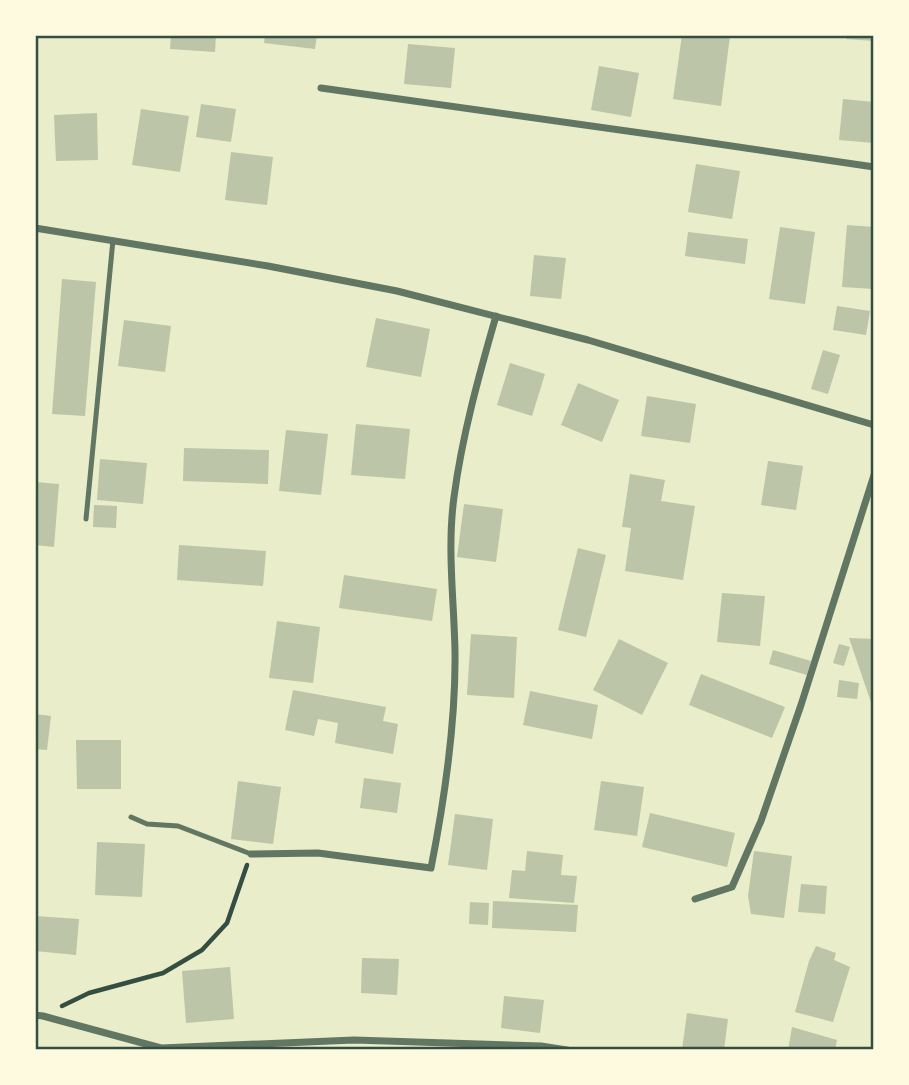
<svg xmlns="http://www.w3.org/2000/svg" width="909" height="1085" viewBox="0 0 909 1085" font-family="'Titillium Web',sans-serif">
<style>
.building{fill:#bcc5a7}
.lines{fill:none;stroke-linecap:round;stroke-linejoin:round}
.path{stroke:#344e41;stroke-width:4.5}
.service{stroke:#617663;stroke-width:5}
.minor{stroke:#617663;stroke-width:7}
.neatline{fill:none;stroke:#344e41;stroke-width:2.5}
</style>
<rect width="100%" height="100%" fill="#e9edc9"/>
<g class="building">
<polygon points="171,35 216,35 215,52 170,49"/>
<polygon points="265,35 317,35 315,49 264,43"/>
<polygon points="682,35 730,36 721,106 673,99"/>
<polygon points="847,35 874,35 874,41 846,39"/>
<polygon points="408,44 455,48 451,88 404,84"/>
<polygon points="599,66 639,73 631,117 591,110"/>
<polygon points="843,99 874,102 874,143 839,140"/>
<polygon points="201,104 236,109 231,142 196,137"/>
<polygon points="141,109 189,116 180,172 132,165"/>
<polygon points="97,113 98,160 56,161 54,115"/>
<polygon points="231,152 273,157 267,205 225,200"/>
<polygon points="696,164 740,171 732,219 688,212"/>
<polygon points="847,225 874,227 874,289 842,287"/>
<polygon points="780,227 815,232 805,304 769,299"/>
<polygon points="688,232 748,239 745,264 685,256"/>
<polygon points="534,255 566,258 561,299 530,296"/>
<polygon points="62,279 96,282 85,416 52,414"/>
<polygon points="837,306 870,311 866,335 833,330"/>
<polygon points="376,318 430,329 421,377 366,367"/>
<polygon points="124,320 171,326 165,372 118,366"/>
<polygon points="823,350 840,355 828,394 811,389"/>
<polygon points="510,363 545,374 532,416 497,405"/>
<polygon points="578,383 619,400 602,442 561,425"/>
<polygon points="647,396 696,404 690,443 641,436"/>
<polygon points="356,424 410,429 405,479 351,475"/>
<polygon points="286,430 328,434 321,495 279,491"/>
<polygon points="184,448 269,450 268,484 183,481"/>
<polygon points="100,459 147,463 143,504 97,500"/>
<polygon points="768,461 803,466 796,510 761,505"/>
<polygon points="630,474 665,480 661,501 695,506 683,580 625,571 631,528 622,527"/>
<polygon points="35,482 59,484 54,547 35,545"/>
<polygon points="464,504 503,509 496,562 457,557"/>
<polygon points="94,505 117,506 116,528 93,527"/>
<polygon points="179,545 266,551 263,586 177,580"/>
<polygon points="578,548 606,555 586,637 558,630"/>
<polygon points="344,575 437,589 432,621 339,608"/>
<polygon points="722,593 765,596 760,646 717,642"/>
<polygon points="277,621 320,627 313,683 269,678"/>
<polygon points="471,634 517,637 514,698 467,695"/>
<polygon points="849,638 874,639 874,711"/>
<polygon points="619,639 668,663 642,715 593,690"/>
<polygon points="839,644 850,647 844,666 833,663"/>
<polygon points="773,650 811,661 807,675 769,664"/>
<polygon points="701,674 785,707 772,738 689,705"/>
<polygon points="839,680 859,683 857,699 837,697"/>
<polygon points="293,690 386,707 383,721 398,724 393,754 335,743 338,723 318,719 314,736 285,730"/>
<polygon points="530,691 598,705 592,739 523,725"/>
<polygon points="35,714 51,716 47,750 35,749"/>
<polygon points="76,740 121,740 121,789 77,789"/>
<polygon points="364,778 401,783 397,813 360,808"/>
<polygon points="238,781 281,787 273,844 231,839"/>
<polygon points="601,781 644,787 637,836 594,830"/>
<polygon points="650,813 735,833 727,867 642,847"/>
<polygon points="455,814 493,819 487,870 448,865"/>
<polygon points="97,842 145,844 142,897 95,895"/>
<polygon points="527,851 563,855 561,875 577,876 574,903 509,898 512,870 525,871"/>
<polygon points="754,851 792,856 784,918 751,914 748,896"/>
<polygon points="801,884 827,886 825,914 798,912"/>
<polygon points="493,901 578,905 576,932 492,928"/>
<polygon points="470,902 489,903 488,925 469,924"/>
<polygon points="35,916 79,919 76,955 35,951"/>
<polygon points="816,946 836,953 834,960 850,967 833,1022 795,1012 809,961"/>
<polygon points="362,958 399,959 397,995 361,993"/>
<polygon points="230,967 234,1019 186,1023 182,971"/>
<polygon points="504,996 544,1000 540,1033 501,1028"/>
<polygon points="687,1013 728,1019 724,1050 682,1050"/>
<polygon points="792,1027 837,1040 835,1050 788,1050"/>
</g>
<g class="lines">
<polyline class="path" points="62,1006 89,993 163,973 202,950 227,923 247,865"/>
<g class="service">
<polyline points="86,519 113,240"/>
<polyline points="131,817 147,824 178,826 251,854"/>
</g>
<g class="minor">
<polyline points="321,88 691,140 874,167"/>
<polyline points="35,228 268,266 397,291 588,340 874,425"/>
<path d="M251,854l67,-1 113,15c14,-71 25,-144 24,-217 -1,-51 -8,-103 -1,-154 8,-61 25,-122 42,-181"/>
<polyline points="695,899 732,887 761,821 801,705 874,475"/>
<polyline points="35,1015 43,1016 161,1048 354,1040 541,1046 567,1050"/>
</g>
</g>
<rect width="909" height="1085" fill="none" stroke="#fefae0" stroke-width="74"/>
<rect x="37" y="37" width="835" height="1011" class="neatline"/>
</svg>
